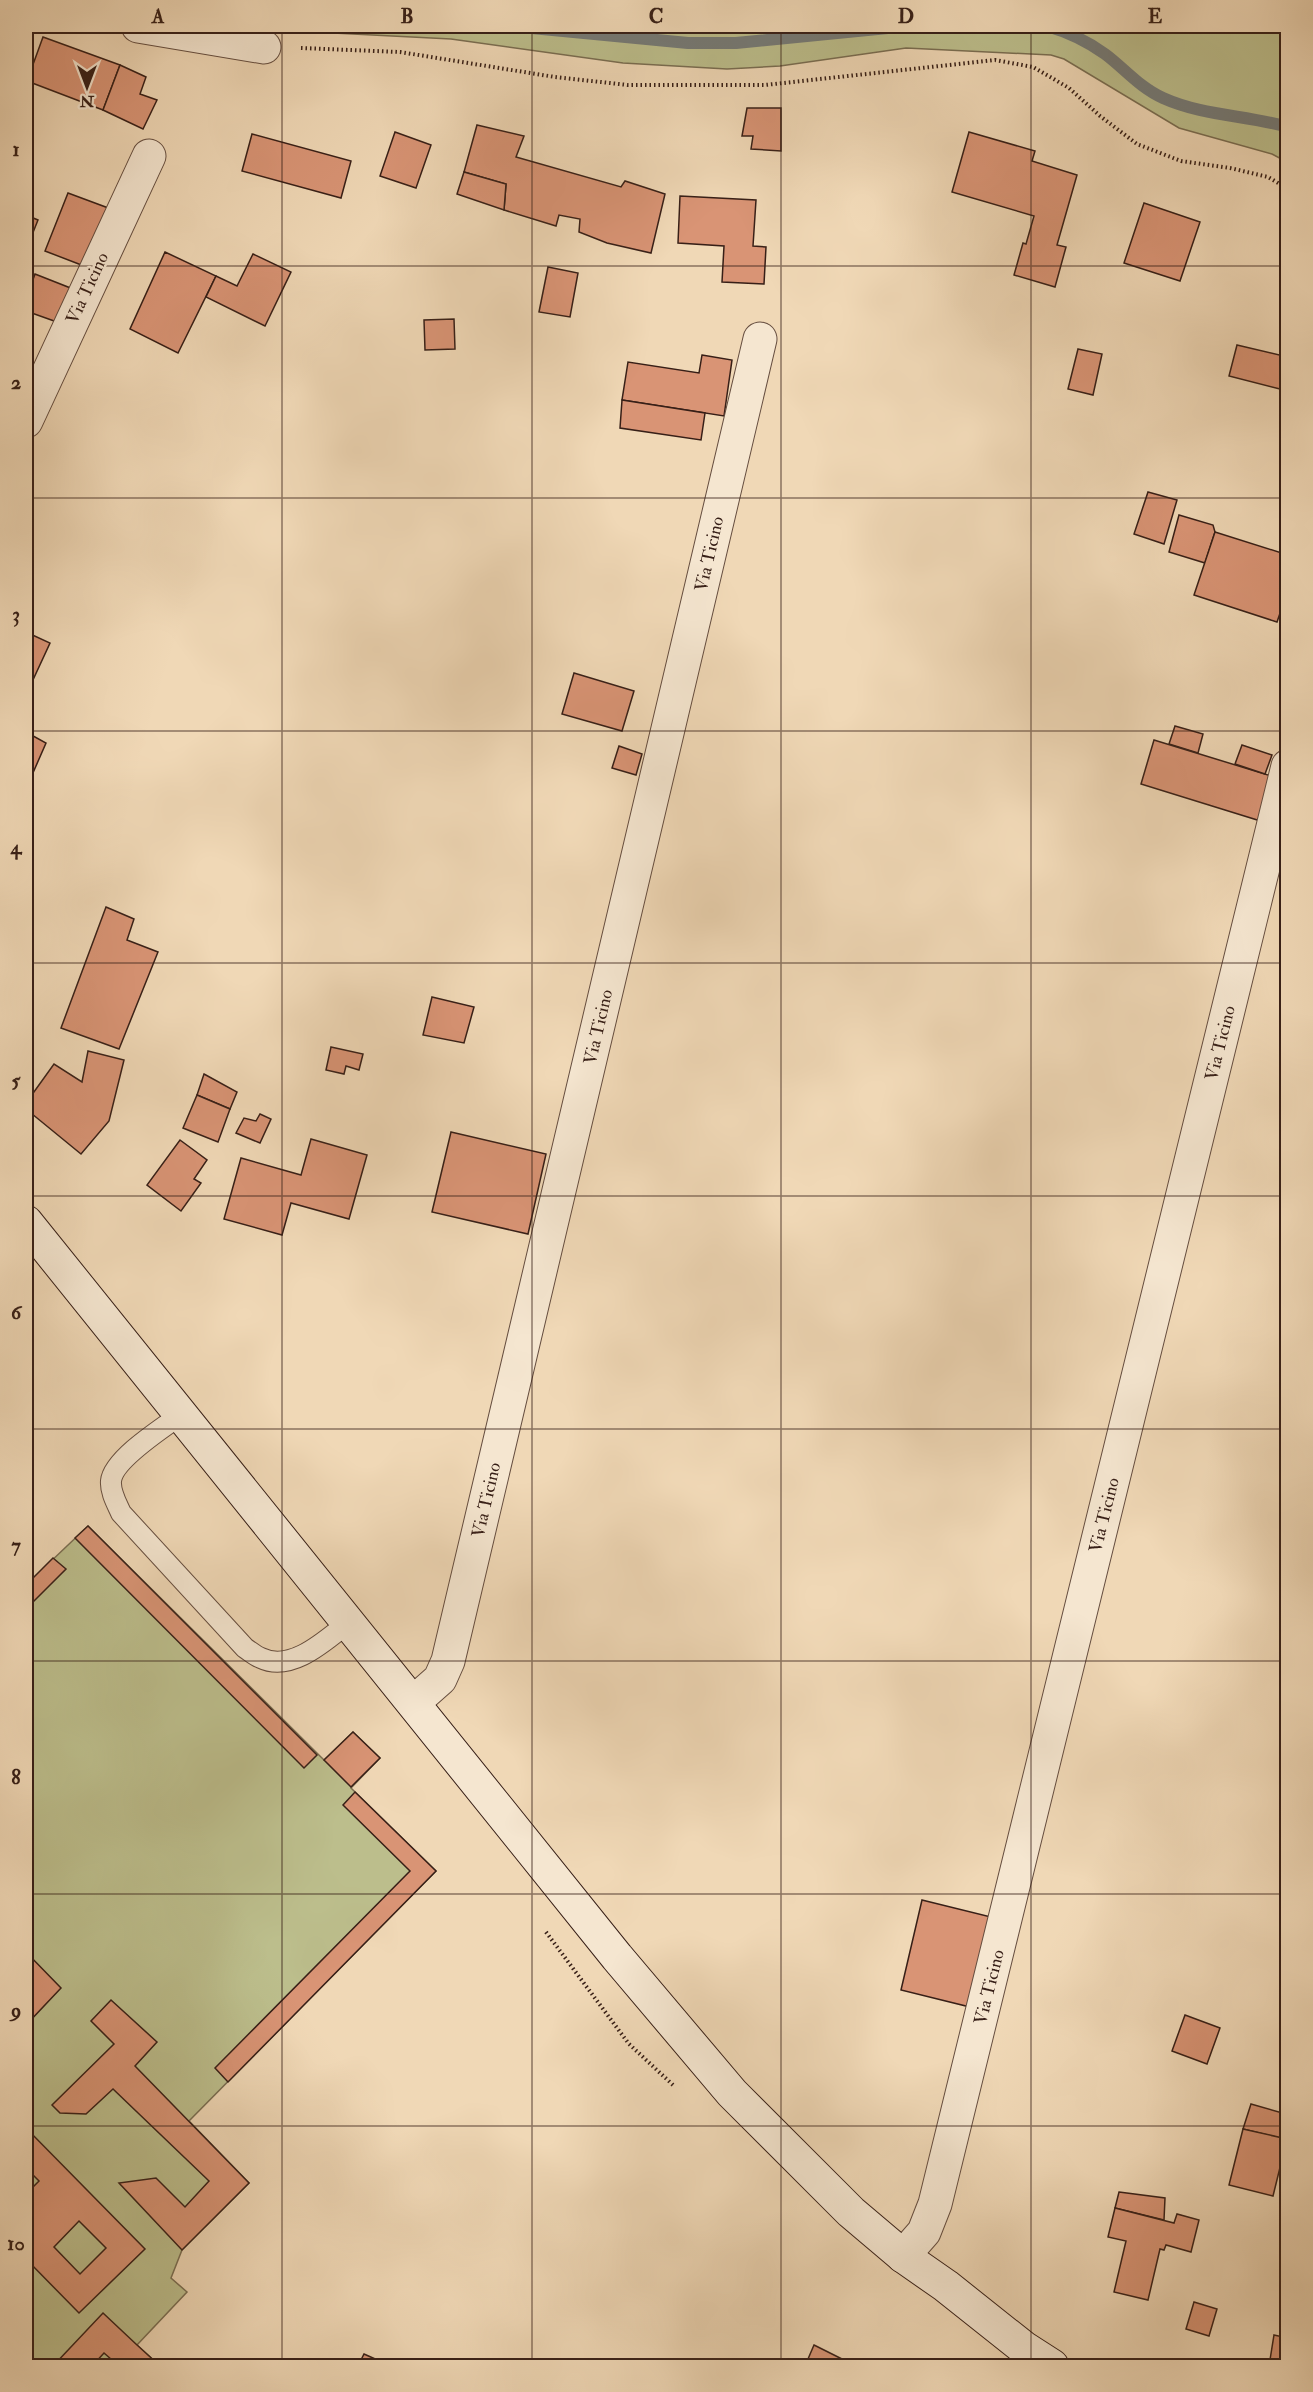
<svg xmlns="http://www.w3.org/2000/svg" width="1313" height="2392" viewBox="0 0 1313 2392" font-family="'IM FELL Double Pica',serif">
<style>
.green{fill:#bcbe8c;stroke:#7a6e52;stroke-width:1.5}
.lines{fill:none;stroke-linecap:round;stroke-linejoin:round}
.stream{stroke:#757b78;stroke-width:12}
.building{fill:#d99475;stroke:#371f17;stroke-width:1.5;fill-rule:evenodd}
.lane-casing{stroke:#654d3f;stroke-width:22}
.street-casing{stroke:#654d3f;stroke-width:35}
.secondary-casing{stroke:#371f17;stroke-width:35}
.path{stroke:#371f17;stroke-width:4;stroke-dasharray:1.5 3;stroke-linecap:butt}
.lane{stroke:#f5e6d0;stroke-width:20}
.street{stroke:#f5e6d0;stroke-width:33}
.secondary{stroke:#f5e6d0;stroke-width:33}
.grid{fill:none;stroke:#371f17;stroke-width:1.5;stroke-opacity:0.55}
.labels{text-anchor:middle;stroke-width:5;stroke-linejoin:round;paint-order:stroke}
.street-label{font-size:18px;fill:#371f17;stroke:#f5e6d0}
.neatline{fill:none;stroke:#371f17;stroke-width:2}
.grid-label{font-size:20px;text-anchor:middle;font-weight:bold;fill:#371f17}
</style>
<rect width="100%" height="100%" fill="#f0d8b6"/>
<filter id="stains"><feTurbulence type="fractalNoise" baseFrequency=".00333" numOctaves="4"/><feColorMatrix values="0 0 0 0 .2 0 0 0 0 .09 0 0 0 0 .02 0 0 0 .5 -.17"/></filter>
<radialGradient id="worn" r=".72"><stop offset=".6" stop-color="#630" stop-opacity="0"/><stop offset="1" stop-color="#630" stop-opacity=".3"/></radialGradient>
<g class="green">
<polygon points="270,26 1287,26 1287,162 1272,154 1179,128 1064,59 1051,55 906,48 780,66 727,69 623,63 451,39 333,33"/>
<polygon points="88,1526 324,1760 353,1732 380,1758 351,1788 436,1871 189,2121 249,2183 182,2250 171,2278 187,2292 137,2345 160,2366 26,2366 26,1585"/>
</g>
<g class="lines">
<g class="stream">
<polyline points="511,26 688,43 736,43 908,26"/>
<path d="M1047,26c21,6 40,15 58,28 19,14 35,34 58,44 40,18 83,17 125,29"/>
</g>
</g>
<g class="building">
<polygon points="43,37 120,65 103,110 27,81"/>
<polygon points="120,65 146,77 140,94 157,100 143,129 103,110"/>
<polygon points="747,108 781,108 781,151 751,149 753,136 742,136"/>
<polygon points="477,125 524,136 516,157 621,187 625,181 665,194 651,253 607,243 579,232 580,219 559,215 556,226 504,210 506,184 464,172"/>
<polygon points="395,132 431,145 416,188 380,176"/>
<polygon points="969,132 1035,151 1032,161 1077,175 1057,245 1066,247 1055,287 1014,275 1023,243 1026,244 1034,216 952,192"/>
<polygon points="252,134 351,161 341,198 242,171"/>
<polygon points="464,172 506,184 504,210 457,194"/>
<polygon points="68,193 111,209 84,266 45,251"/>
<polygon points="680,196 756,200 753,246 766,247 764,284 722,282 724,246 678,243"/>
<polygon points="1144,203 1200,222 1180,281 1124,263"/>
<polygon points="26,215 38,220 26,250"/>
<polygon points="165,252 216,276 178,353 130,329"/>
<polygon points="253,254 291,272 265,326 206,297 216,276 237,286"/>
<polygon points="548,267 578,273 570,317 539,312"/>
<polygon points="35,274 73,289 57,322 26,311 26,299"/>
<polygon points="454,319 455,349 425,350 424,320"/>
<polygon points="1237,345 1288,357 1288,391 1229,376"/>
<polygon points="1078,349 1102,354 1093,395 1068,389"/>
<polygon points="702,355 732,360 724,416 622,400 628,362 699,373"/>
<polygon points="622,400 705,413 701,440 620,428"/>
<polygon points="1148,492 1177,500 1164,544 1134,534"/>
<polygon points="1179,515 1213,525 1215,532 1205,563 1169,552"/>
<polygon points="1215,532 1288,555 1288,590 1277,622 1194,595"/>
<polygon points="26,632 50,643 26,695"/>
<polygon points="574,673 634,691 622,731 562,714"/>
<polygon points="1175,726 1203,734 1198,753 1169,744"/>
<polygon points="26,732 46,743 29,782 26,779"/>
<polygon points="1154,740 1281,779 1267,823 1141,784"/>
<polygon points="1242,745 1272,755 1265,774 1235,764"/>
<polygon points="619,746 642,754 636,775 612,768"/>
<polygon points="106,907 134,919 127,940 158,952 119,1049 61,1028"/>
<polygon points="432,997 474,1007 464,1043 423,1035"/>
<polygon points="331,1047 363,1054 359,1070 346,1066 344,1074 326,1070"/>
<polygon points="88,1051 124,1060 109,1121 81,1154 26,1109 26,1103 54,1064 82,1082"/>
<polygon points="204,1074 237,1092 230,1109 197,1095"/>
<polygon points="197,1095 230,1109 218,1142 183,1128"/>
<polygon points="260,1114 271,1119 260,1143 236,1133 244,1118 256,1121"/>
<polygon points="451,1132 546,1154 528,1234 432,1212"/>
<polygon points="311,1139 367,1155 349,1219 291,1203 282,1235 224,1219 241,1158 301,1175"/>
<polygon points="180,1140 207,1160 194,1179 201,1183 181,1211 147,1185"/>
<polygon points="88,1526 317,1755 304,1768 75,1538"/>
<polygon points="53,1558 66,1569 26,1609 26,1585"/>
<polygon points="353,1732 380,1758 351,1787 324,1760"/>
<polygon points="355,1792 436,1871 228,2082 215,2068 410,1871 343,1805"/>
<polygon points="922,1900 991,1917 970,2007 901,1990"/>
<polygon points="26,1952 61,1988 26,2025"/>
<polygon points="111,2000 157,2042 135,2066 249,2183 182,2250 119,2183 156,2178 185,2207 209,2181 113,2089 86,2114 60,2113 52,2105 114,2044 91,2021"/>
<polygon points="1185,2015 1220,2028 1207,2064 1172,2051"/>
<polygon points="1251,2104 1286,2114 1280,2138 1243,2129"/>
<path d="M26,2128l119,121 -66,64 -53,-54v-65l13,-13 -13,-13zM79,2221l27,27 -26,26 -26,-27z"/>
<polygon points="1243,2129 1287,2139 1273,2196 1229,2185"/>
<polygon points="1119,2192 1165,2198 1164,2220 1115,2208"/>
<polygon points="1115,2208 1174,2223 1177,2214 1199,2220 1191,2252 1166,2245 1164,2250 1160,2249 1148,2300 1114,2292 1126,2241 1108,2237"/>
<polygon points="1194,2302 1217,2309 1209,2336 1186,2329"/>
<polygon points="103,2313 137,2345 160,2366 119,2366 104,2353 92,2366 53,2366"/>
<polygon points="1274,2335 1288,2338 1288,2366 1269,2366"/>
<polygon points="814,2345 856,2366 805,2366"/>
<polygon points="364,2354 391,2366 358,2366"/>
</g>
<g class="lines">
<g class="lane-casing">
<path id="lane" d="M182,1414c-18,13 -69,45 -71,67 -1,11 6,23 10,32l124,135c5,3 10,8 16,10 31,15 66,-19 88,-36"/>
</g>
<g class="street-casing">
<g id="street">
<polyline points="138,26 264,47"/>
<polyline points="26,421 149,156"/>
<polyline points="414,1702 440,1679 448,1661 760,339"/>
<polyline points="903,2256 924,2232 935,2204 1288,766"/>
</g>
</g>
<g class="secondary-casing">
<polyline id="secondary" points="26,1222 617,1957 732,2093 851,2212 903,2256 946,2286 1024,2348 1052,2366"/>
</g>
<g class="path">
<polyline points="301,48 400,52 555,77 628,85 765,85 995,60 1033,67 1069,88 1100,116 1137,144 1181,161 1230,168 1268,177 1288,189"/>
<polyline points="546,1932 629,2044 673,2085"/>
</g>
<use href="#lane" class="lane"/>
<use href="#street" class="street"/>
<use href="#secondary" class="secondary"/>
</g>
<path class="grid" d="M282,26v2340M532,26v2340M781,26v2340M1031,26v2340M26,266h1262M26,498h1262M26,731h1262M26,963h1262M26,1196h1262M26,1429h1262M26,1661h1262M26,1894h1262M26,2126h1262"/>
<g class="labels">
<g class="street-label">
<text transform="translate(87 288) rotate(-65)" y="6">Via Ticino</text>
<text transform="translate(709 554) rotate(-77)" y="6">Via Ticino</text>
<text transform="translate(598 1027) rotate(-77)" y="6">Via Ticino</text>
<text transform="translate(1220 1043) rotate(-76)" y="6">Via Ticino</text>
<text transform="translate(486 1500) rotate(-77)" y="6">Via Ticino</text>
<text transform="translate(1104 1515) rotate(-76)" y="6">Via Ticino</text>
<text transform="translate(989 1987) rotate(-76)" y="6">Via Ticino</text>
</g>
</g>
<rect width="1313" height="2392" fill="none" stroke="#f0d8b6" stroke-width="66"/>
<g transform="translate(87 87) rotate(180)" stroke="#f5e6d0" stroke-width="4.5" paint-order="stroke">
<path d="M0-4.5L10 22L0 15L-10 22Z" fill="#371f17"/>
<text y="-9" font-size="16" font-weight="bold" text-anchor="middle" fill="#371f17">N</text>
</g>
<rect x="33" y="33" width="1247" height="2326" class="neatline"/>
<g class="grid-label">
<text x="158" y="23">A</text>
<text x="407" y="23">B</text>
<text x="656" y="23">C</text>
<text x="906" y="23">D</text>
<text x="1155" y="23">E</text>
<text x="16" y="156">1</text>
<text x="16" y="389">2</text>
<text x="16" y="621">3</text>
<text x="16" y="854">4</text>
<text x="16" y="1087">5</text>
<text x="16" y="1319">6</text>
<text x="16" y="1552">7</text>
<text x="16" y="1784">8</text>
<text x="16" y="2017">9</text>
<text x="16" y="2250">10</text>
</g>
<rect width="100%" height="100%" filter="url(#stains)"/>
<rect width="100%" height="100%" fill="url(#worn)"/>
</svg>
